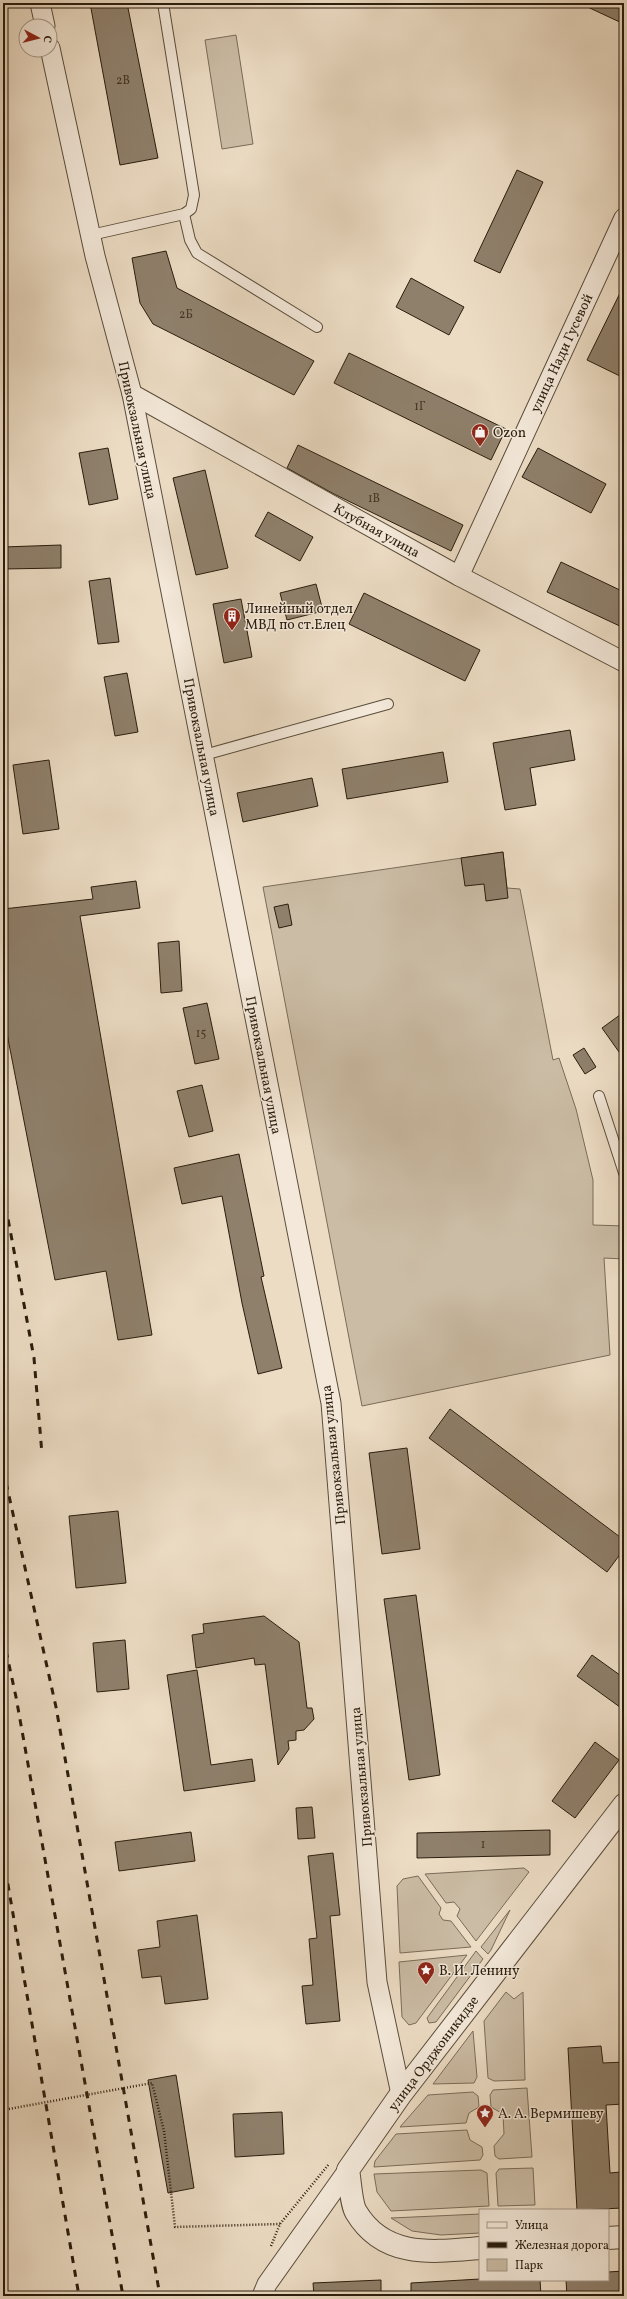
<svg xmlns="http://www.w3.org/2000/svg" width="627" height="2299" viewBox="0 0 627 2299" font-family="Vollkorn,serif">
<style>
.green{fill:#cbbca5;stroke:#7a6c59}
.building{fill:#8f806c;stroke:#2a1d0d}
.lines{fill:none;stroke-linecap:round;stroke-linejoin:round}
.service-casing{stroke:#5a4d3b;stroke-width:12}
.minor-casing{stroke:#5a4d3b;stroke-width:21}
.tertiary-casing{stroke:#5a4d3b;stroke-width:24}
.path{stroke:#2a1d0d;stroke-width:2.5;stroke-dasharray:1 2;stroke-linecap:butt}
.service{stroke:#f3e8d9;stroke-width:10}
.minor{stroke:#f3e8d9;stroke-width:19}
.tertiary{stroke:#f3e8d9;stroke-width:22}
.rail{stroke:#2a1d0d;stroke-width:3;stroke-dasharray:7 7;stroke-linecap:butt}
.path-bridge{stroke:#2a1d0d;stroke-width:2.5;stroke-dasharray:1 2;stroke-linecap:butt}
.labels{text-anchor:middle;stroke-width:3;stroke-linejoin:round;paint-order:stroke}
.number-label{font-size:12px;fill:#433625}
.street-label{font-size:14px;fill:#2a1d0d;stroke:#f3e8d9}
.poi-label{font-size:14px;fill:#2a1d0d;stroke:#f3e8d9;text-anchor:start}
</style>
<rect width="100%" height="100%" fill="#ecdcc4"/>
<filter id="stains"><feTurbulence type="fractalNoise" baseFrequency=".005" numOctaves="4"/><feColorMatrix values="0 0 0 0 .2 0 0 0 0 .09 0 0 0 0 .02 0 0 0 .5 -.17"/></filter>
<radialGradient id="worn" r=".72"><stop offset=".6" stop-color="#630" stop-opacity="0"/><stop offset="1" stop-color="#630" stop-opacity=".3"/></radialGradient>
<g class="green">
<polygon points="236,35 253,144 222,149 205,40"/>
<polygon points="503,852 507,888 520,889 553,1060 559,1058 576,1109 593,1180 593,1225 624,1226 624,1259 604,1258 610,1355 362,1406 263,887"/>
<polygon points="524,1868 529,1872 476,1941 457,1916 460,1909 454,1902 446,1903 425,1874"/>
<polygon points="418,1876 441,1908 439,1914 443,1920 451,1921 471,1947 400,1953 397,1886 403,1879"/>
<polygon points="510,1910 491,1950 488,1954 481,1947"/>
<polygon points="476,1951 483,1959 436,2022 429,2023 427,2018"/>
<polygon points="467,1955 416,2023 409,2025 402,2017 399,1962"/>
<polygon points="506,1992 514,1999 523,1992 525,2080 494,2081 488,2078 484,2021"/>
<polygon points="473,2031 477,2077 474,2083 433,2084"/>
<polygon points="527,2088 532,2157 499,2159 495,2156 494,2146 504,2134 503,2114 491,2107 490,2095 493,2090"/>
<polygon points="473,2092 478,2096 479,2107 469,2113 466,2123 400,2127 428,2095"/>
<polygon points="467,2130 470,2140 482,2147 483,2155 480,2160 374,2167 375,2161 396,2134"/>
<polygon points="533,2168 535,2205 498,2206 496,2173 499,2169"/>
<polygon points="481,2170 487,2173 489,2206 391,2211 377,2192 374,2174"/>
<polygon points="480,2214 480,2233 441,2235 412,2231 391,2218"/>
</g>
<g class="building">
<polygon points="90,3 127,3 158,158 120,165"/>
<polygon points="579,3 624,3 624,24"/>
<polygon points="517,170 543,182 500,273 474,261"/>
<polygon points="166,251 177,288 314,361 294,395 153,324 140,303 132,258"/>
<polygon points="411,278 464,307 449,335 396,307"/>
<polygon points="624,285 624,378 587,360"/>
<polygon points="349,353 506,429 491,460 334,383"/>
<polygon points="298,445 463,525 451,551 334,494 287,468"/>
<polygon points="108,448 118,499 89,505 79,453"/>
<polygon points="538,448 606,484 591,513 522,477"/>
<polygon points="205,470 228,568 196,575 173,478"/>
<polygon points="268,512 313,537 300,561 255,536"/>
<polygon points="61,545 61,568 3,569 3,547"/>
<polygon points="561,562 624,592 624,628 547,592"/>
<polygon points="110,578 119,642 98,644 89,581"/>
<polygon points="316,584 323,611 287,620 280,593"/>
<polygon points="364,593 480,650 465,681 349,624"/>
<polygon points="241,599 252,657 224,663 213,604"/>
<polygon points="127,673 138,732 115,736 104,677"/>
<polygon points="570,730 575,760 530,768 536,805 505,810 493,743"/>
<polygon points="443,752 448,782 347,799 342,769"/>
<polygon points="49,760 59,829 23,834 13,765"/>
<polygon points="312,778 318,806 243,822 237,793"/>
<polygon points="503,852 508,898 486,901 484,884 465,886 461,858"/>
<polygon points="136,881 140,908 80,916 152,1335 118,1340 106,1271 55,1280 3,1013 3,909 93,899 91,887"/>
<polygon points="288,904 292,925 279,928 274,907"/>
<polygon points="179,941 182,991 161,993 158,943"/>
<polygon points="207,1003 219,1059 195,1064 183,1008"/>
<polygon points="624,1012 624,1059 602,1028"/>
<polygon points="584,1048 596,1067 585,1074 573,1055"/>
<polygon points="202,1085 213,1131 189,1137 177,1091"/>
<polygon points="239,1154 264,1276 261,1277 282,1368 258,1374 242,1303 222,1196 182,1204 174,1168"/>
<polygon points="450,1409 624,1540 624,1549 607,1572 429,1438"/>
<polygon points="407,1448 420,1549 382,1554 369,1453"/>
<polygon points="118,1511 126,1583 76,1588 69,1516"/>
<polygon points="416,1595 440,1775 409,1780 384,1599"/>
<polygon points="264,1616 299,1642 307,1708 312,1708 314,1719 304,1730 296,1731 296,1740 288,1741 289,1749 278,1765 265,1664 255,1665 254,1658 196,1668 192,1635 204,1633 203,1624"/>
<polygon points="125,1640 129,1689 97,1692 93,1643"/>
<polygon points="592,1655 624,1678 624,1710 577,1676"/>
<polygon points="197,1670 211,1765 252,1759 255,1781 184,1791 167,1675"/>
<polygon points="595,1742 619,1760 575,1818 552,1801"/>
<polygon points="312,1807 315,1838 298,1839 296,1808"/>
<polygon points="550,1830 550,1855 417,1858 417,1833"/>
<polygon points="191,1832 195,1861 119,1871 115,1842"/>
<polygon points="333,1853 340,1915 330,1916 340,2021 306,2024 302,1986 313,1985 309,1939 317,1938 308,1856"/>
<polygon points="197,1915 208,1999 165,2004 161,1976 142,1978 138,1950 160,1947 157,1921"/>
<polygon points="601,2046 603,2063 624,2062 624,2104 606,2105 610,2173 621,2172 623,2208 577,2210 568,2048"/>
<polygon points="176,2075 194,2188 168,2193 148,2080"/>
<polygon points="282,2112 284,2154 235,2157 233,2114"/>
<polygon points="624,2271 624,2296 567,2296 566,2280 608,2280 608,2272"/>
<polygon points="480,2279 540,2280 541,2296 411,2296 411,2283"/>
<polygon points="381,2280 381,2296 314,2296 313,2283"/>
</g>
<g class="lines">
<g class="service-casing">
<g id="service">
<polyline points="184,214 190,240 197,253 317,327"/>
<polyline points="91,235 184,214 191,209 194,195 163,3"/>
<polyline points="204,755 388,704"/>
<polyline points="599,1096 624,1173"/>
</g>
</g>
<g class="minor-casing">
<g id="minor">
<polyline points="40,3 45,26"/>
<polyline points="50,48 95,256 132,394 331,1403 377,1982 401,2094"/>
<polyline points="132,394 459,576 624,662"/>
<polyline points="459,576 624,218"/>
<polyline points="262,2296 267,2284 348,2170"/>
</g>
</g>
<g class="tertiary-casing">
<g id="tertiary">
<polyline points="608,2238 624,2237"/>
<path d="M480,2248c-47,4 -96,11 -124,-36 -5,-8 -6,-32 -8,-42l53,-76 223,-289"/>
</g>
</g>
<g class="path">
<polyline points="164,2131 175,2227 280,2224"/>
<polyline points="271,2246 280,2224 329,2164"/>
</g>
<use href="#service" class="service"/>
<use href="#minor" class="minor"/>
<use href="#tertiary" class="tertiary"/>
<g class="rail">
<polyline points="3,1192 34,1358 42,1454"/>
<polyline points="3,1469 56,1707 160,2296"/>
<polyline points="3,1637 16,1697 123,2296"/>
<polyline points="3,1856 79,2296"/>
</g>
<polyline class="path-bridge" points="3,2110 152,2083 164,2131"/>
</g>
<defs>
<g id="shop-pin" transform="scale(0.9)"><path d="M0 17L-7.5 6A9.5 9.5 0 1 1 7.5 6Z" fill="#8f2418" stroke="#f3e8d9"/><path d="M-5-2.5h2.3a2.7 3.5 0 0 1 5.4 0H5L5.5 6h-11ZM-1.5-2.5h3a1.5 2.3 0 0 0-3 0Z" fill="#fff"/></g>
<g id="building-pin" transform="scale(0.9)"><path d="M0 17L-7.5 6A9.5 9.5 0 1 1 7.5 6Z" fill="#8f2418" stroke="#f3e8d9"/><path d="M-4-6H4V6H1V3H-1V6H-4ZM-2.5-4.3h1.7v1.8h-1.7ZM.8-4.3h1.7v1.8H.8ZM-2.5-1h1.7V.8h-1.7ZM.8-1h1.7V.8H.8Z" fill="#fff"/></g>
<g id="sight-pin" transform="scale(0.9)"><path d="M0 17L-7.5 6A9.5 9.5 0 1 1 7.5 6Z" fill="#8f2418" stroke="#f3e8d9"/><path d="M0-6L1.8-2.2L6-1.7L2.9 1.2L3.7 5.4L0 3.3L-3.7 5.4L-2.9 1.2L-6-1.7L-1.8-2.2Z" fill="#fff"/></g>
</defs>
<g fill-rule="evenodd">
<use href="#shop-pin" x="480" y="432"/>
<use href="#building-pin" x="232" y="616"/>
<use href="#sight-pin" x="426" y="1970"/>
<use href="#sight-pin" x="485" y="2113"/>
</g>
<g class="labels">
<g class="number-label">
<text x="123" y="84">2В</text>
<text x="186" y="318">2Б</text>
<text x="420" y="410">1Г</text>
<text x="374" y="502">1В</text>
<text x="201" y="1037">15</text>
<text x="483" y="1848">1</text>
</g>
<g class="street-label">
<text transform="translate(561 353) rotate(-65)" y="5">улица Нади Гусевой</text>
<text transform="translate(138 430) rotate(78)" y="5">Привокзальная улица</text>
<text transform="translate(377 530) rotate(29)" y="5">Клубная улица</text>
<text transform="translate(202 747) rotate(79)" y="5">Привокзальная улица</text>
<text transform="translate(264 1065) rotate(79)" y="5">Привокзальная улица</text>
<text transform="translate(333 1455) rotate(-96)" y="5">Привокзальная улица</text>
<text transform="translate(361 1777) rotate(-95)" y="5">Привокзальная улица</text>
<text transform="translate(433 2053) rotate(-53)" y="5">улица Орджоникидзе</text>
</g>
<g class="poi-label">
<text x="493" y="437">Ozon</text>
<text x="245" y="613">Линейный отдел<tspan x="245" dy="16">МВД по ст.Елец</tspan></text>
<text x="439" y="1975">В. И. Ленину</text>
<text x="498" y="2118">А. А. Вермишеву</text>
</g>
</g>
<rect width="627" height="2299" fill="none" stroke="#ecdcc4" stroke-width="16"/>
<rect x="4" y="4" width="619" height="2291" fill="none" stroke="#2a1d0d" stroke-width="2"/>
<rect x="8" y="8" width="611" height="2283" fill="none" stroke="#2a1d0d"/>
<rect x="479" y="2209" width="130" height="72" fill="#f3e8d9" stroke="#a39787"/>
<rect x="487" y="2222" width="20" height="6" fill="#f3e8d9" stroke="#a39787"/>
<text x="515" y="2229" font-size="12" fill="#2a1d0d">Улица</text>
<rect x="487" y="2242" width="20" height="6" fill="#2a1d0d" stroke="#a39787"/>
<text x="515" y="2249" font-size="12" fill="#2a1d0d">Железная дорога</text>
<rect x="487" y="2259" width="20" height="12" fill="#cbbca5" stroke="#a39787"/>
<text x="515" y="2269" font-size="12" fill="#2a1d0d">Парк</text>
<g transform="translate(38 38) rotate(97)"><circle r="19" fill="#f3e8d9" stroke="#a39787"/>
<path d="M0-3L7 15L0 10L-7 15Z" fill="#8f2418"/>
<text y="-6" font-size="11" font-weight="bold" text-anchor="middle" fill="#2a1d0d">С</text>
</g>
<rect width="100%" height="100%" filter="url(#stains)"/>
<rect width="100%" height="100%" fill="url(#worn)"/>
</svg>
